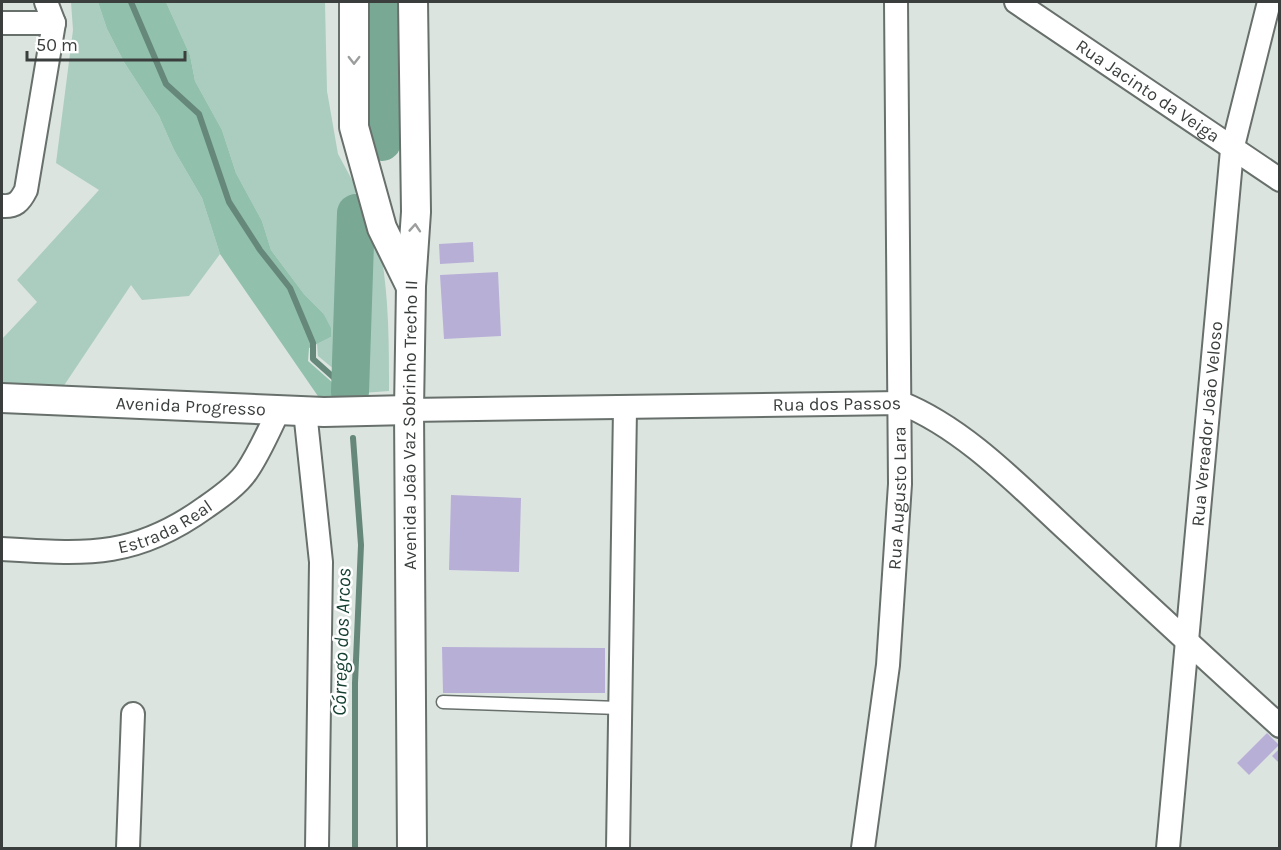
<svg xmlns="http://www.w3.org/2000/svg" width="1281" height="850" viewBox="0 0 1281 850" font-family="Karla,sans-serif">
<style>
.green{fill:#abcdbf}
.forest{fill:#91c0ad}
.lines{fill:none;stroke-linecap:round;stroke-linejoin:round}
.stream{stroke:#66887a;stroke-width:6}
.river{stroke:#79a895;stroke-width:38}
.building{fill:#b8afd7}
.service-casing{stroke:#68706c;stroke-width:15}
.minor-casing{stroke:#68706c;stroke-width:26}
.tertiary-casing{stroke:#68706c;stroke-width:32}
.service{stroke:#fff;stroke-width:12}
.minor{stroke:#fff;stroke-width:22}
.tertiary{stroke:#fff;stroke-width:28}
.oneway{stroke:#9c9e9e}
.labels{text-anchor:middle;stroke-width:5;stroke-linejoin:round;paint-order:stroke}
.street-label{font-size:18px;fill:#3a3e3c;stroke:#fff}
.water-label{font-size:20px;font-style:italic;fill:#143e30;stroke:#fff}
</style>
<rect width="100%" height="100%" fill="#dce4e0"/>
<g class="green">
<polygon points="71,2 98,2 107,29 124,62 159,116 174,150 202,198 220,254 189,296 142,300 131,285 61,390 2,386 2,339 37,302 17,280 99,190 56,163 73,30"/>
<polygon points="166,2 325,2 327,91 338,154 357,189 345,224 341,288 341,375 318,356 317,344 331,337 323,313 304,294 271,250 262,221 236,173 222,130 195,81 190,55"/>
<path d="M368,202c21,61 21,126 21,189l-26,2 -2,-173z"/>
</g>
<polygon class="forest" points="98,2 166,2 190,55 195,81 222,130 236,173 262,221 271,250 304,294 323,313 331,328 331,337 309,348 308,361 334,384 337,402 322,402 220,254 202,198 174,150 159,116 124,62 107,29"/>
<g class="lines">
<g class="stream">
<polyline points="131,2 166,84 199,114 229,202 260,250 290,288 313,343 313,359 350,392"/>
<polyline points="353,438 361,545 355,683 355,848"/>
</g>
<g class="river">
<polyline points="381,2 382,142"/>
<polyline points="350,392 356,213"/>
</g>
</g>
<g class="building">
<polygon points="473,242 474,262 440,264 439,244"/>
<polygon points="498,272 501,336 444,339 440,275"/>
<polygon points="451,495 521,498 519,572 449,570"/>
<polygon points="442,647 605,648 605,693 443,693"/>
<polygon points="1267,733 1279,745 1249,775 1237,763"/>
<polygon points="1280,748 1280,764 1272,756"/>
</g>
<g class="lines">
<g class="service-casing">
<polyline id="service" points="443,702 619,708"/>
</g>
<g class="minor-casing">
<g id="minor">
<path id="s1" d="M1016,2l264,178"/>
<polyline points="2,23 54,23"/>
<path d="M2,206c13,1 18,-4 24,-16l28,-167 -8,-21"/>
<path id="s2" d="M409,410l492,-7c63,25 118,83 168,129 70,65 140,130 211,194"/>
<polyline points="305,411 321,562 317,848"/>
<path id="s3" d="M2,549c84,5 132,10 204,-42 13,-9 32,-22 41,-36 13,-19 22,-41 32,-61"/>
<polyline points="128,848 133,714"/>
<polyline points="618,848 625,409"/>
<path id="s4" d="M863,848l25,-183 12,-181 -4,-482"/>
<path id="s5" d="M1168,848l64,-698 37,-148"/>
</g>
</g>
<g class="tertiary-casing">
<g id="tertiary">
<polyline points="354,2 354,127 382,228 410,285"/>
<path id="s6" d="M2,398l322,14 85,-2"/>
<path id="s7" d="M412,848l-3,-438 2,-124 5,-74 -3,-210"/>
</g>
</g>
<use href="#service" class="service"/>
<use href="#minor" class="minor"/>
<use href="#tertiary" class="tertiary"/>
</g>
<defs><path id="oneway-chevron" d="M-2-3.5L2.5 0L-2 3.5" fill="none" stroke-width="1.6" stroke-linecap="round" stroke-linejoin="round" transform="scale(1.5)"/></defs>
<g class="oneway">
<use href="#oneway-chevron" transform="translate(354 60) rotate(90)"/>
<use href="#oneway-chevron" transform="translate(415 228) rotate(-86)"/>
</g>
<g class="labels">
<g class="street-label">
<text dy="6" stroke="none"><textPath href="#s1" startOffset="159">Rua Jacinto da Veiga</textPath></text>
<text dy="6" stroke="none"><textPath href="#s6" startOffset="189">Avenida Progresso</textPath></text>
<text dy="6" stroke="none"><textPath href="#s2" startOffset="428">Rua dos Passos</textPath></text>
<text dy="6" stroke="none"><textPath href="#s5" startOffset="426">Rua Vereador João Veloso</textPath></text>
<text dy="6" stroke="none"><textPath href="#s7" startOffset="423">Avenida João Vaz Sobrinho Trecho II</textPath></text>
<text dy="6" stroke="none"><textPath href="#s4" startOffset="352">Rua Augusto Lara</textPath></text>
<text dy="6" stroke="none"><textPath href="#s3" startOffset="168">Estrada Real</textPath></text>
</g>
<g class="water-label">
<text transform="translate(341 642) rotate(-88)" y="7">Córrego dos Arcos</text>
</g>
</g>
<rect width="1281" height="850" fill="none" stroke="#3a3e3c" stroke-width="6"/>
<path d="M27 51v9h158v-9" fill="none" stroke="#3a3e3c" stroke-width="3"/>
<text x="36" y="51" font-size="18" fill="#3a3e3c" stroke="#ffffff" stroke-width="4.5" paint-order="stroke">50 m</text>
</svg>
